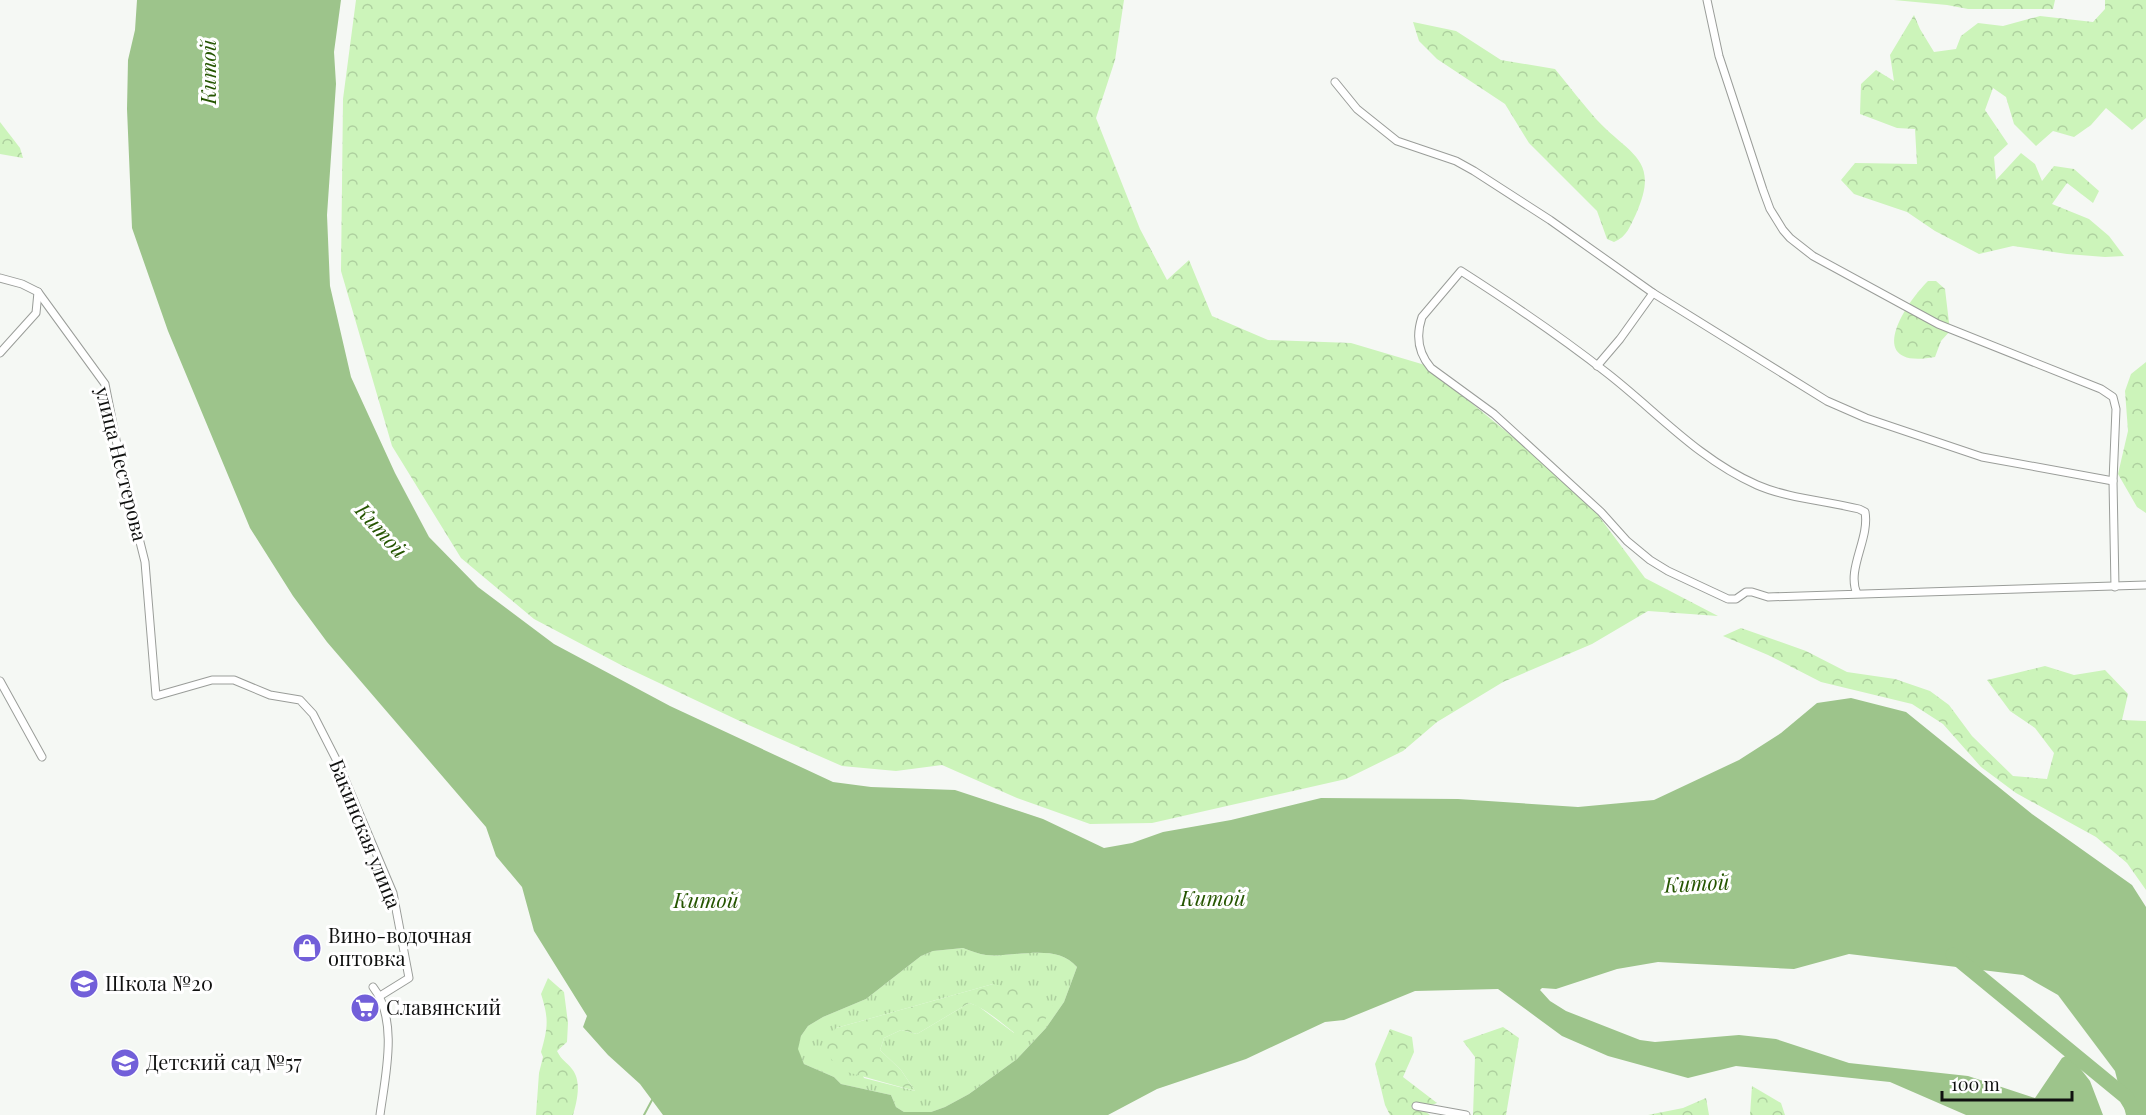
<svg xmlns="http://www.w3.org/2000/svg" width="2146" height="1115" viewBox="0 0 2146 1115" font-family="'Playfair Display',serif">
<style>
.grass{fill:url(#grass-tufts);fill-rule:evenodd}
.forest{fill:url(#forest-crowns)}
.water{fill:#9dc48b;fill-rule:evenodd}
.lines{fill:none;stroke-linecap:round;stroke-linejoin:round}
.stream{stroke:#9dc48b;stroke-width:2}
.river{stroke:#9dc48b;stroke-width:15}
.street-casing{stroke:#9a9d99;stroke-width:9}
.street{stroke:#fff;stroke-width:7}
.labels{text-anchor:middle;stroke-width:6;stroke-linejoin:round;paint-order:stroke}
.street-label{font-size:20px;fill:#101110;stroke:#fff}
.poi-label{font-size:20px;fill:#101110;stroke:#fff;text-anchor:start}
.water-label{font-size:21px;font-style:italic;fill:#255501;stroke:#fff}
</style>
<defs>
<pattern id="grass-tufts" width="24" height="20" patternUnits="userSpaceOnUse" patternTransform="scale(1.5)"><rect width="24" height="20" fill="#ccf4ba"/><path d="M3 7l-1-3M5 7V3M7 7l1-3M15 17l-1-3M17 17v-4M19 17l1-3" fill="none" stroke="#aed09f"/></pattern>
<pattern id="forest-crowns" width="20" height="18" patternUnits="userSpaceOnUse" patternTransform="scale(1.5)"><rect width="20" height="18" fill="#ccf4ba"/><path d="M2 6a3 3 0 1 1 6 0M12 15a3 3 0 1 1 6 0" fill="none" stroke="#aed09f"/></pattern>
</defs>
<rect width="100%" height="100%" fill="#f5f8f4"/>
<path class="grass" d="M963,948c8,3 16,6 23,7 29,3 70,-13 91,12l-13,35 -18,26 -29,31 -48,35 -24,13 -14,5h-27l-8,-5 -5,-12 -50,-11 -7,-7 -30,-13 -7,-15 4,-13 7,-10 15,-9 43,-18 55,-43 12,-5zM993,984l21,49 -36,-27 -9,-3 -52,31 -16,-4 -17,8 -4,12 21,20 14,21 -51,-13 -28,-50z"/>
<g class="forest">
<polygon points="356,0 1124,0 1115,60 1096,118 1140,229 1167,280 1189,260 1212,316 1268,340 1351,343 1425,365 1519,442 1589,503 1645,578 1718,616 1648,611 1592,644 1503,682 1437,722 1403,751 1346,779 1152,823 1090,824 1017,798 942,765 896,771 842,766 744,723 621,665 534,619 461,558 392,446 341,271 343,99"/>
<polygon points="1894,0 2055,0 2053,9 1968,9 1947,5"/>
<polygon points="2105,0 2146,0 2146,118 2132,130 2106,108 2091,125 2074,137 2053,131 2036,146 2014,124 2006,97 1993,88 1985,110 2008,144 1994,157 1996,180 2021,153 2035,164 2042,181 2054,166 2074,169 2099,191 2093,203 2067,183 2052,204 2089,219 2109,236 2124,256 2105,257 2067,254 2013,246 1979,254 1935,231 1907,212 1854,194 1841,180 1855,163 1917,164 1915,129 1897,128 1860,114 1861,84 1876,70 1894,81 1890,55 1914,15 1920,29 1934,52 1956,49 1961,36 1978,23 2003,26 2040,16 2093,22 2105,9"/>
<path d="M1413,22l43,9 45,29 54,9c14,17 27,34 41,50 33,36 65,39 40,95 -6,12 -9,23 -22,28l-7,-3 -10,-28 -68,-68 -24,-39 -68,-45 -18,-18z"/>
<polygon points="0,122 20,148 23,158 0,154"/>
<path d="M1928,281h8l9,8 5,42 -9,10 -6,16c-71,13 -33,-50 -7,-76z"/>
<polygon points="2146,362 2146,513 2137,507 2118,474 2128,431 2125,391 2131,374"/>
<polygon points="1741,628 1806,651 1847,672 1895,679 1930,691 1949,705 1972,736 2013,776 2047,779 2054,753 2035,728 2010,711 1987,680 2045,666 2074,675 2105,670 2128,694 2122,720 2146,721 2146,890 2127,863 2096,837 2016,793 1981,767 1943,724 1912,704 1821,682 1768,655 1723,636"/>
<path d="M548,978l16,14 4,31 -1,19 -10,9c5,10 9,10 15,18 10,12 5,32 1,46h-37l3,-42 4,-16 -2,-5c7,-25 8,-33 0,-58z"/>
<path d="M993,984l26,5 34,15 -10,20 -16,17c-20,-11 -36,-31 -58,-38l-52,31 -16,-4 -17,8 -4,12 21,20 14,21 -68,-19 -14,-11 -11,-13 14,-20z"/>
<polygon points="1503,1027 1519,1038 1506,1115 1473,1115 1475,1057 1463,1041"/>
<polygon points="1390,1029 1412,1037 1414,1052 1403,1077 1437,1103 1422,1109 1430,1115 1390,1115 1385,1105 1375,1064"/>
<polygon points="1752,1086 1781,1103 1785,1115 1750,1115"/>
<polygon points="1706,1098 1709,1115 1648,1115 1683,1108"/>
</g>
<path class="water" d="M137,0h204l-7,52 2,32 -9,131 3,71 21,91 44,96 34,64 49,50 76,57 116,62 163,76 38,5 84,3 88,29 61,29 28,-5 31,-11 68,-12 90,-22 137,1 120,8 76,-7 85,-40 42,-27 36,-30 34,-5 55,14 126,102 100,71 14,22v208h-20l-11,-44 -57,-76 -35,-20 -174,-21 -55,15 -136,-7 -41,7 -61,20 -14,-1 -2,2 10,11 16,10 74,29 15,2 84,-7 37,4 73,24 119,13 67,22 27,-40 7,-4 21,27 13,34h-137l-76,-33 -154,-16 -48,12 -80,-22 -46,-20 -64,-47 -83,2 -71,29 -19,2 -79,37 -89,30 -49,26h-445l-23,-31 -32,-29 -25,-28 4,-11 -53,-85 -12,-44 -26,-31 -10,-29 -159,-185 -34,-46 -43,-68 -82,-197 -36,-103 -5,-119 1,-49 7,-30zM963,948c8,3 16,6 23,7 29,3 70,-13 91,12l-13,35 -18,26 -29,31 -48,35 -24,13 -14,5h-27l-8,-5 -5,-12 -50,-11 -7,-7 -30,-13 -6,-15 3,-13 7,-10 15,-9 43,-18 55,-43 12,-5z"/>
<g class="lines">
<polyline class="stream" points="644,1115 652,1100"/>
<polyline class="river" points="1953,955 2126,1097 2137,1115"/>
<g class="street-casing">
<g id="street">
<polyline points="1707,0 1719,56 1763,190 1770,209 1783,230 1790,238 1813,256 1938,324 2101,389 2113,397 2116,409 2113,481 2115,587"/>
<polyline points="1335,82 1357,109 1397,141 1456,161 1474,171 1550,220 1653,293 1827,401 1866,418 1982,457 2113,481"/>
<polyline points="0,278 22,284 38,292 105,384 122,470 145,562 156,696 212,680 234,680 270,695 300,700 313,714 338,763 393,893 409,978 380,996"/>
<polyline points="0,353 36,313 38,292"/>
<polyline points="1597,366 1620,339 1653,293"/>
<path d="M1857,594c-11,-25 13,-55 8,-82l-6,-3c-33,-8 -72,-11 -102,-24 -59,-26 -101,-74 -150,-112 -47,-37 -96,-70 -146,-102l-39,46c-6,18 -4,36 9,51l63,46 107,98 26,29 23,19 18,11 60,28h8l10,-7h6l16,5 378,-12"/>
<polyline points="0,681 42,757"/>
<path d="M373,987c26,33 12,90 7,128"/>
<polyline points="1416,1106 1466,1115"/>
</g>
</g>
<use href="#street" class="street"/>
</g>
<defs>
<g id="shop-disc" transform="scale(1.5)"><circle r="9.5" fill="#725fd9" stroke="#fff"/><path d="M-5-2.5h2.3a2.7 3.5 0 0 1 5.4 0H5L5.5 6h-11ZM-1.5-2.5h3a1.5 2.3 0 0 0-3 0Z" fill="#fff"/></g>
<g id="school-disc" transform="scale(1.5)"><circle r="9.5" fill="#725fd9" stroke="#fff"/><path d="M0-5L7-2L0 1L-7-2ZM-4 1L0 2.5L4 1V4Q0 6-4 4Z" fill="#fff"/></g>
<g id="supermarket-disc" transform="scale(1.5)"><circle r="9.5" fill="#725fd9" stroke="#fff"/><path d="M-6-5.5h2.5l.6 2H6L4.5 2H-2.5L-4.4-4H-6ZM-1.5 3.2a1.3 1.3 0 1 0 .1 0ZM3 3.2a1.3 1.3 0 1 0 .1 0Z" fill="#fff"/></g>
</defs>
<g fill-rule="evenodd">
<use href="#shop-disc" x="307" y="948"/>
<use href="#school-disc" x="84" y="984"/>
<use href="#supermarket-disc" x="365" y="1008"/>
<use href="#school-disc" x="125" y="1063"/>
</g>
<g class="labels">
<g class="street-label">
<text transform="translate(121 464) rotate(76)" y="7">улица Нестерова</text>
<text transform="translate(365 834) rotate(68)" y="7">Бакинская улица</text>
</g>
<g class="poi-label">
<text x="328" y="943">Вино-водочная<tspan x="328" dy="23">оптовка</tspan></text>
<text x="105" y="991">Школа №20</text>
<text x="386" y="1015">Славянский</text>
<text x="146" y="1070">Детский сад №57</text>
</g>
<g class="water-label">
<text transform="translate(209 72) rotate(-90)" y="7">Китой</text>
<text transform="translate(381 531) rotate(48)" y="7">Китой</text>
<text transform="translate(1697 884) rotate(-3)" y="7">Китой</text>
<text x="1213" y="906">Китой</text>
<text x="706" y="908">Китой</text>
</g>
</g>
<path d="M1942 1091v9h130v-9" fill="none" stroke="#101110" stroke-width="3"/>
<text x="1951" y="1091" font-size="18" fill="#101110" stroke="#ffffff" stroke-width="4.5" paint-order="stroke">100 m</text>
</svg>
